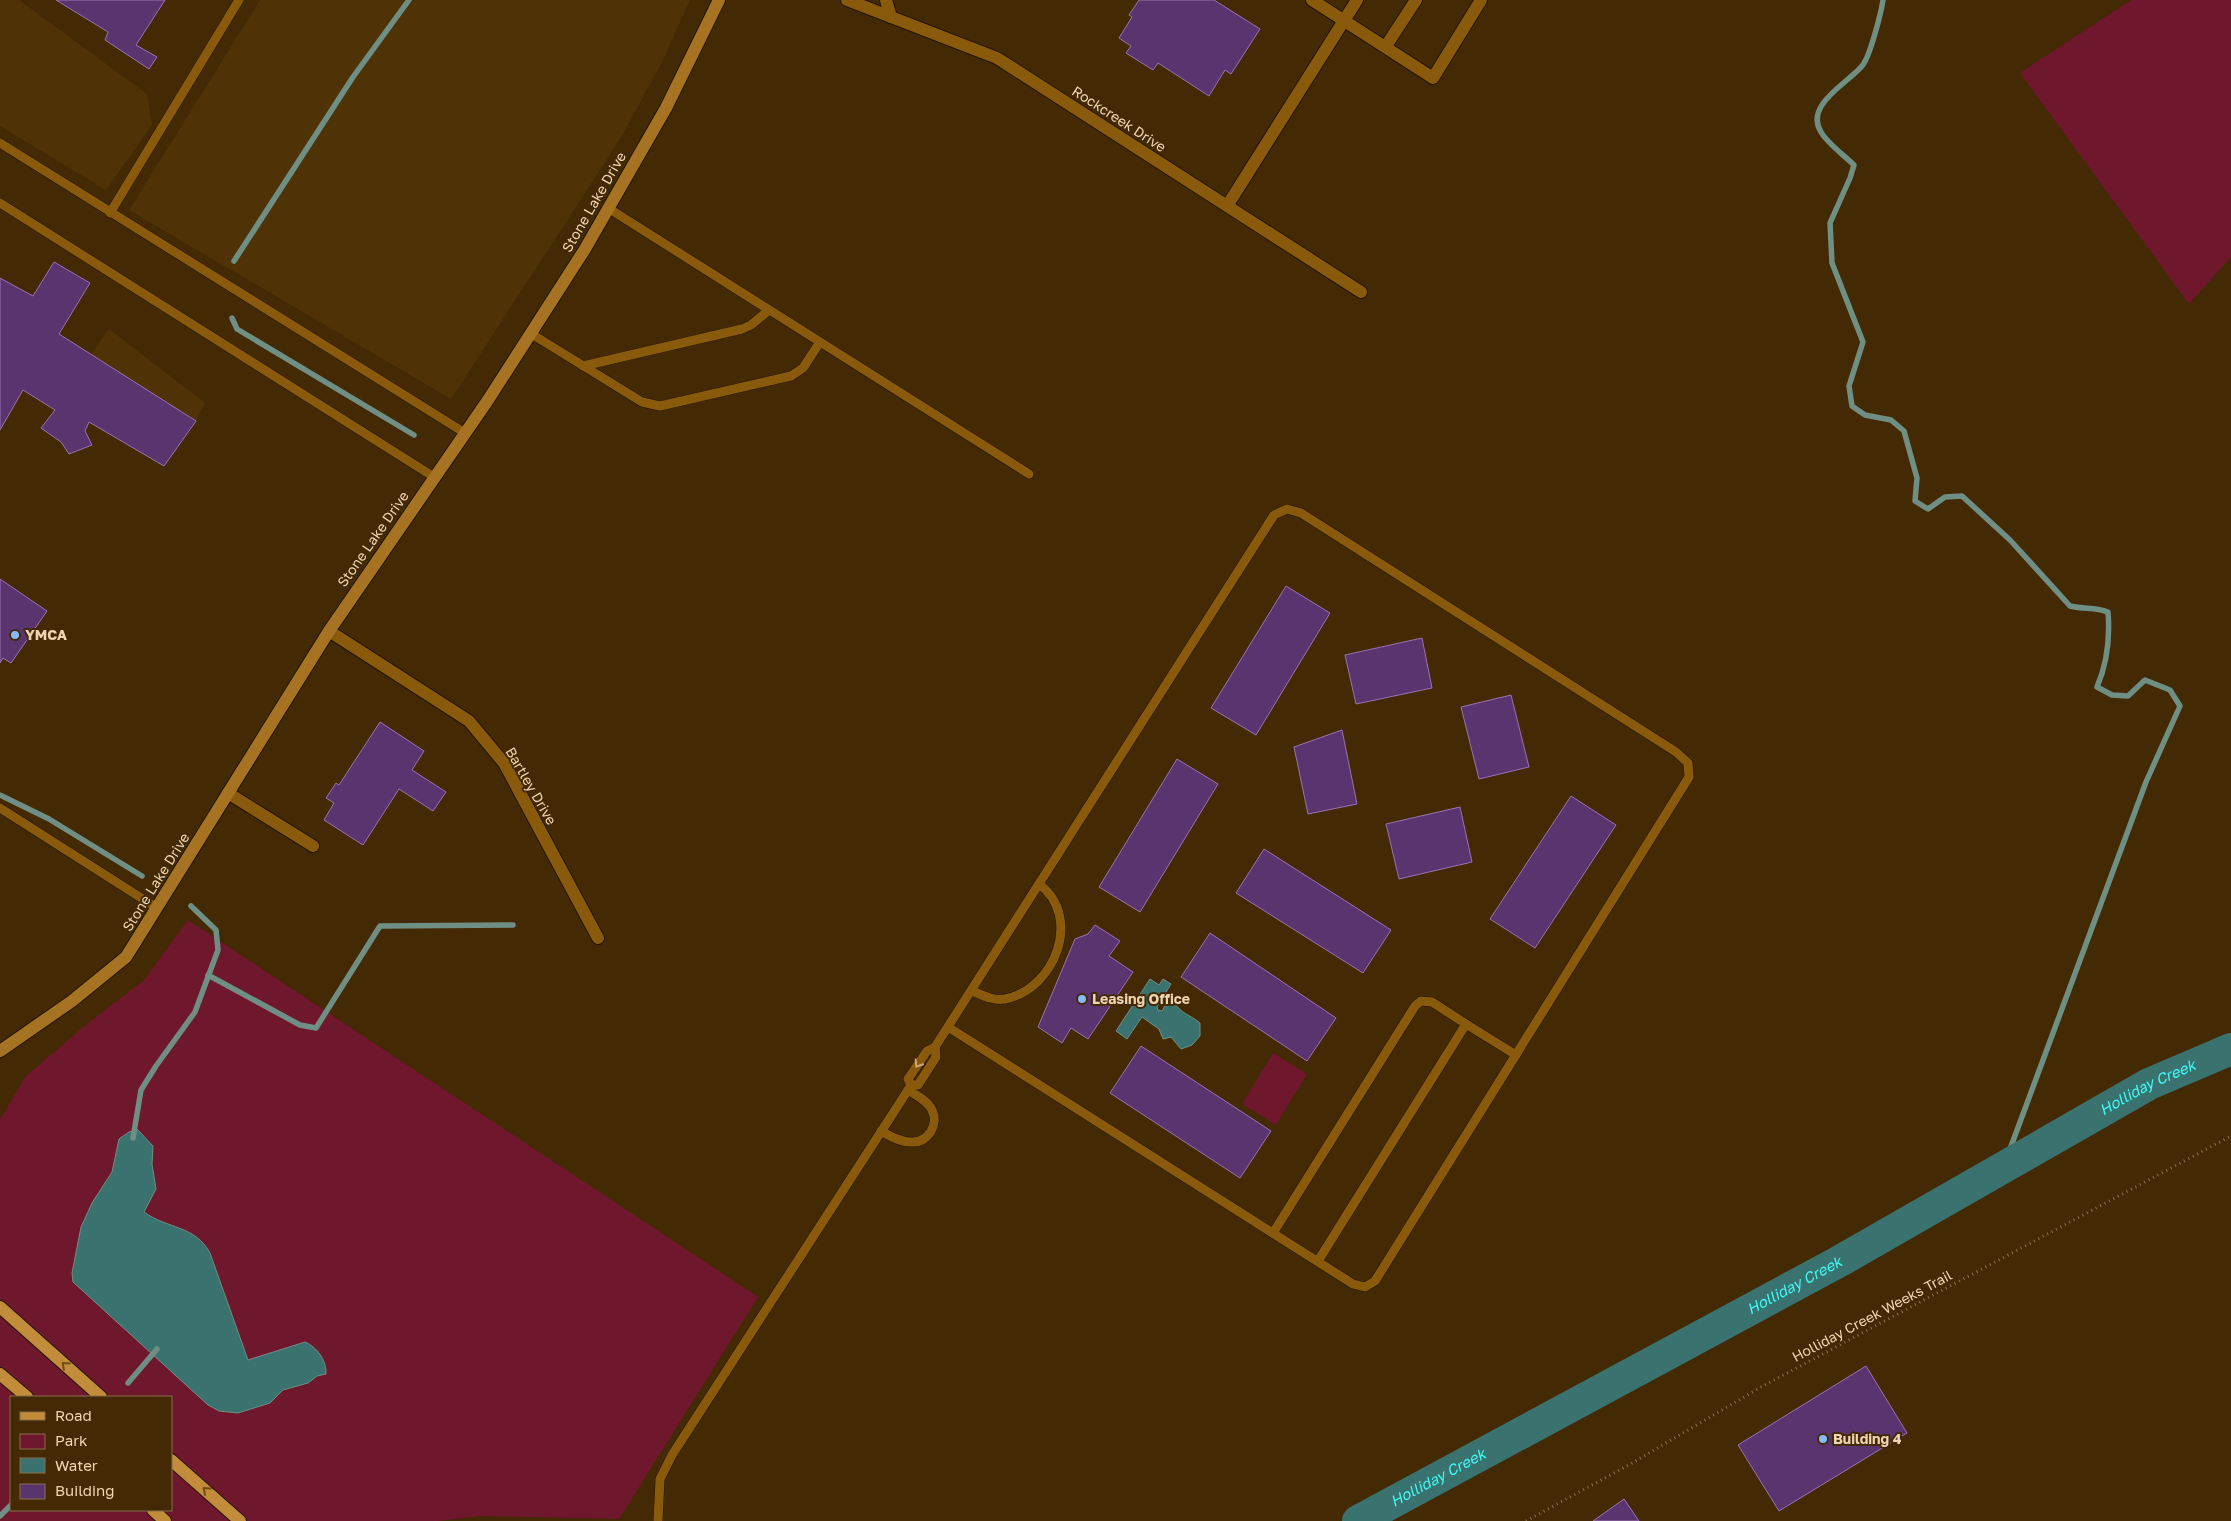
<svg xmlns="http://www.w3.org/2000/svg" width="2231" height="1521" viewBox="0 0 2231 1521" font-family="'Golos Text',sans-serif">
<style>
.built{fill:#4f3307}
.green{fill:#6f172c;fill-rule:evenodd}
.water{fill:#3a7270;stroke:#708f84}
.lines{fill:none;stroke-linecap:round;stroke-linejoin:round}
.stream{stroke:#708f84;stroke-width:5.5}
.river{stroke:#3a7270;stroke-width:32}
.building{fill:#5a346f;stroke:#9b72b2}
.lane-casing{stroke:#241501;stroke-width:10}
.street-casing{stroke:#241501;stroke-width:14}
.secondary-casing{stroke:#241501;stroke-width:14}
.primary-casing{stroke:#241501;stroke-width:14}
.path{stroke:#8a714d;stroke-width:3;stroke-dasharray:1 4;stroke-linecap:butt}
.lane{stroke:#895a0b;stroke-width:9}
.street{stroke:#895a0b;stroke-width:12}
.secondary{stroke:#a67323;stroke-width:12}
.primary{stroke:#c38c3b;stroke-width:12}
.oneway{stroke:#cba978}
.oneway2{stroke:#704c17}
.poi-dot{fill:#85bbfb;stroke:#432a04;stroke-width:2}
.labels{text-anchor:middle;stroke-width:4;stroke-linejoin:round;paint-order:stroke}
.street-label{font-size:14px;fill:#eed4b3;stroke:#432a04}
.poi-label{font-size:14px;font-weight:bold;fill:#eed4b3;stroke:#432a04;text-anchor:start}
.water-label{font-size:15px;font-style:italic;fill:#3efaf6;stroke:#432a04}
</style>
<rect width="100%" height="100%" fill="#432a04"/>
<g class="built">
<polygon points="0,0 19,0 147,94 152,125 106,190 0,126"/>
<polygon points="260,0 690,0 663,60 622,136 451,399 129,210"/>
<polygon points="109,329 205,403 196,421 91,354"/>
</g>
<g class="green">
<polygon points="2131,0 2231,0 2231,257 2189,304 2020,73"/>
<path d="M188,920l570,377 -139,222 -139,-3 -41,5h-439v-402l26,-43 56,-48 62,-48zM11,1397h160v113h-160z"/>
<polygon points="1273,1053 1307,1074 1276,1125 1242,1104"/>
</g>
<g class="water">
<path d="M1150,979l9,6 4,-6 8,5 -14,23 1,3 4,1 5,-9 6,-1c8,13 16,13 27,22v13l-8,9 -11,4 -10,-12 -8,2 -4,-10 -17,-12 -15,22 -11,-8z"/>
<path d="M137,1129l16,17 -1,18 4,25 -12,23c23,17 51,13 66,41l38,107 57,-18c12,5 22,19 21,32l-9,2 -9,7 -25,7 -13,13 -32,10 -19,-2 -11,-6 -135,-123 -1,-9 9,-46 11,-24 20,-31 7,-33 10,-7z"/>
</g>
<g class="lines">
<g class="stream">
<path d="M1883,0c-2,13 -13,57 -21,66 -14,17 -58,39 -41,66 6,11 24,24 33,33l-4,13 -20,45 2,40 31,79 -14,44 3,20 13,9 26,5 13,11 13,47 -2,23 13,8 17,-12 17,-1 48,44 60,66c16,4 23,0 38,6 2,25 -1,52 -11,75l15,8 16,1 17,-16 25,10 10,16 -34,76 -143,386"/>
<polyline points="234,261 353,77 409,0"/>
<polyline points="232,318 237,329 414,435"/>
<polyline points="0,795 49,819 142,876"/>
<polyline points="208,975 300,1025 316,1028 380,926 513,925"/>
<polyline points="133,1138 141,1090 156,1066 195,1012 218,950 216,930 191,906"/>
<polyline points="128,1383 157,1349"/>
<polyline points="0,1516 11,1505"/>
</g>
<path class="river" id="s1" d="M1358,1521l482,-260 309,-177 82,-35"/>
</g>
<g class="building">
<polygon points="56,0 165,0 136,45 157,57 149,69 105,40 108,32"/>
<polygon points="1139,0 1214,0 1260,29 1231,74 1225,70 1209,96 1158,63 1153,70 1126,53 1131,46 1119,38 1132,17 1129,15"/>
<polygon points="54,262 90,283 59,334 196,421 164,466 89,422 85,431 92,445 69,454 61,442 41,428 55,410 23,390 0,430 0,278 33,296"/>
<polygon points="0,579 47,611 11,663 3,658 0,663"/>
<polygon points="1286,586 1330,613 1256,735 1211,708"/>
<polygon points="1422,638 1432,688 1356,704 1345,655"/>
<polygon points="1511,695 1529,767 1479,779 1461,707"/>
<polygon points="380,722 424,751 412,770 446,792 433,811 399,789 363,845 324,820 334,803 326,798 336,783 339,785"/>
<polygon points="1342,730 1357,804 1308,814 1294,747"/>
<polygon points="1177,759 1218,784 1140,912 1099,887"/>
<polygon points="1571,796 1616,825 1535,948 1490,919"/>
<polygon points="1460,807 1472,862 1399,879 1386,824"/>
<polygon points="1264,849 1391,930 1363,973 1236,893"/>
<polygon points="1095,925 1120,941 1109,956 1133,972 1088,1039 1071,1028 1062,1043 1038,1027 1075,939 1088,934"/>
<polygon points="1210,933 1336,1018 1307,1061 1181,977"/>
<polygon points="1141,1046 1271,1131 1240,1178 1110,1093"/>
<polygon points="1866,1366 1907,1433 1779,1511 1738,1445"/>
<polygon points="1624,1499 1639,1521 1593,1521"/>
</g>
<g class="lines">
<g class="lane-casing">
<g id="lane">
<polyline points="0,143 465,433"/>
<polyline points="0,203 434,477"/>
<polyline points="608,208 1029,474"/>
<polyline points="110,213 239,0"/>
<polyline points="530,333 642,402 660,406 791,376 803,368 820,342"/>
<polyline points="583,366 742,329 751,325 769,310"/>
<polyline points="0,808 157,908"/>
<path d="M972,991c10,4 21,10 33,8 50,-10 78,-82 34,-115"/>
<polyline points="911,1085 918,1085 936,1057 935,1047"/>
<path d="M881,1131c9,5 19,11 30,11 17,1 28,-17 21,-32 -4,-9 -16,-15 -24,-20"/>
<polyline points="1273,1233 1415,1006 1421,1001 1432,1002 1466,1024"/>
<polyline points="1318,1261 1466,1024 1516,1055"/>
<polyline points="658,1521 660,1479 672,1455 908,1090 911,1085 908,1079 927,1051 935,1047 1274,515 1287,509 1301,513 1676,752 1688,763 1689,777 1375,1281 1365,1287 1353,1284 948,1027"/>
</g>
</g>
<g class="street-casing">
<g id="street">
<polyline points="847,0 997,58 1361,292"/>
<polyline points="886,0 891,17"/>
<polyline points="1312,0 1433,78 1481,0"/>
<polyline points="1386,46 1416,0"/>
<polyline points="1227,206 1357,0"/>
<polyline points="329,631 469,721 504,763 598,938"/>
<polyline points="228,793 313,846"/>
</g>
</g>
<g class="secondary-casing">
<polyline id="secondary" points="0,1051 72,1001 126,957 329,631 488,400 585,249 666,108 719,0"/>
</g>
<g class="primary-casing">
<g id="primary">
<polyline points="0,1307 101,1397"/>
<polyline points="0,1374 27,1397"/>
<polyline points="171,1460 240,1521"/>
<polyline points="153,1510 165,1521"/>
</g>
</g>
<polyline class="path" points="1526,1521 1627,1466 1761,1387 2231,1136"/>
<use href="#lane" class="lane"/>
<use href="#street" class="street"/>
<use href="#secondary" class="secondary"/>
<use href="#primary" class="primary"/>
</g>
<defs><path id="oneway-chevron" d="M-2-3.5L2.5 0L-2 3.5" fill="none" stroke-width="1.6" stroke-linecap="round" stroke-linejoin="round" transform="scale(1.25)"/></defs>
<use class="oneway" href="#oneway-chevron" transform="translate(918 1064) rotate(123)"/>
<g class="oneway2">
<use href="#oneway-chevron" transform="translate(65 1365) rotate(-138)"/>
<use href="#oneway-chevron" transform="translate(206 1490) rotate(-138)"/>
</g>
<g class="poi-dot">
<circle cx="15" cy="635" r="5"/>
<circle cx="1082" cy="999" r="5"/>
<circle cx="1823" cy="1439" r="5"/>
</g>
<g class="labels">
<g class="street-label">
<text transform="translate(1119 119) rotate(33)" y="5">Rockcreek Drive</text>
<text transform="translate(594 202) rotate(-60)" y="5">Stone Lake Drive</text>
<text transform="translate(373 539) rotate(-55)" y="5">Stone Lake Drive</text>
<text transform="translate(531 786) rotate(60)" y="5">Bartley Drive</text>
<text transform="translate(156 882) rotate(-58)" y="5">Stone Lake Drive</text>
<text transform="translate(1872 1316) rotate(-28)" y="5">Holliday Creek Weeks Trail</text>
</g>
<g class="poi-label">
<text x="25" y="640">YMCA</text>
<text x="1092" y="1004">Leasing Office</text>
<text x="1833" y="1444">Building 4</text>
</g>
<g class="water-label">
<text dy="5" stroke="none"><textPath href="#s1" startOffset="901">Holliday Creek</textPath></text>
<text dy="5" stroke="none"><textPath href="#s1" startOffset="496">Holliday Creek</textPath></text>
<text dy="5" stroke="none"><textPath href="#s1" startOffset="91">Holliday Creek</textPath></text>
</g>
</g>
<rect x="10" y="1396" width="162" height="115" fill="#432a04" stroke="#876e4a"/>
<rect x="20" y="1412" width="25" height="8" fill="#c38c3b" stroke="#876e4a"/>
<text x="55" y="1421" font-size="15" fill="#eed4b3">Road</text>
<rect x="20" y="1434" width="25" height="15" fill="#6f172c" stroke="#876e4a"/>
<text x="55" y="1446" font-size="15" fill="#eed4b3">Park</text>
<rect x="20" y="1458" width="25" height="15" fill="#3a7270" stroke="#876e4a"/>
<text x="55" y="1471" font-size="15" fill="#eed4b3">Water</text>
<rect x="20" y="1484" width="25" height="15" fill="#5a346f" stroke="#876e4a"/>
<text x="55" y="1496" font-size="15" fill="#eed4b3">Building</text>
</svg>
